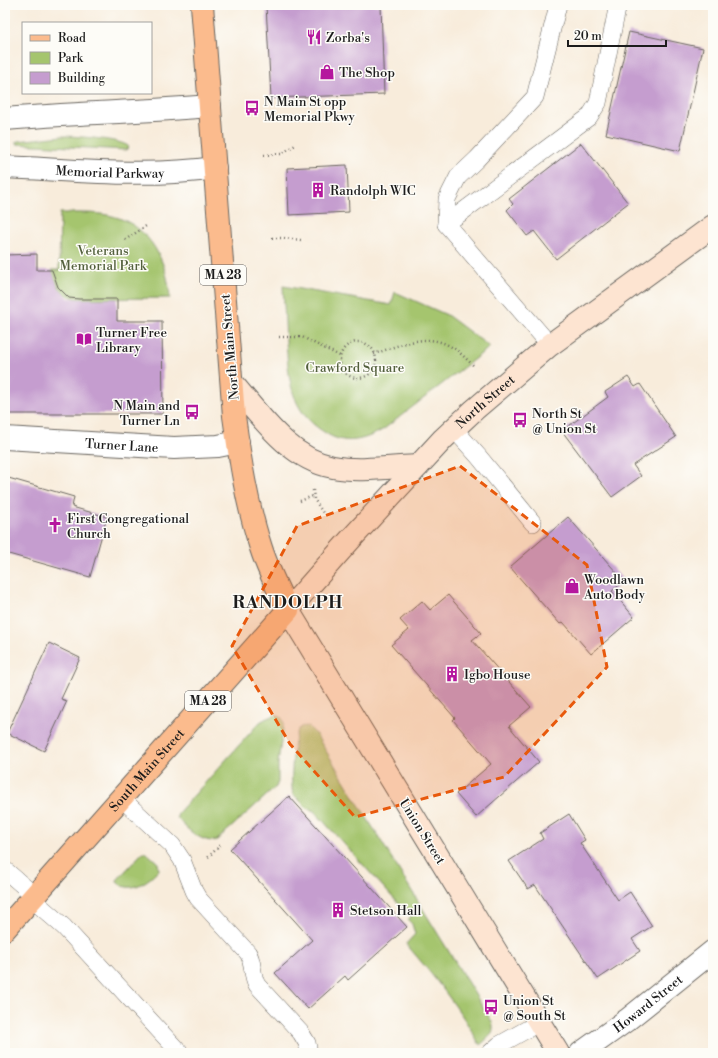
<svg xmlns="http://www.w3.org/2000/svg" width="718" height="1058" viewBox="0 0 718 1058" font-family="'Libre Bodoni',serif">
<style>
.green{fill:#a5c56e;stroke:#607045}
.building{fill:#c59dcf}
.lines{fill:none;stroke-linecap:round;stroke-linejoin:round}
.lane-casing{stroke:#69655f;stroke-width:18}
.street-casing{stroke:#69655f;stroke-width:24}
.secondary-casing{stroke:#69655f;stroke-width:24}
.primary-casing{stroke:#69655f;stroke-width:24}
.path{stroke:#69655f;stroke-width:2.5;stroke-dasharray:1 3;stroke-linecap:butt}
.lane{stroke:#fff;stroke-width:17}
.street{stroke:#fff;stroke-width:22}
.secondary{stroke:#fde4d1;stroke-width:22}
.primary{stroke:#fbbb8d;stroke-width:22}
.marked{fill:#e8590c;fill-opacity:0.2;stroke:#e8590c;stroke-width:3;stroke-dasharray:8 5;stroke-linejoin:round}
.labels{text-anchor:middle;stroke-width:3;stroke-linejoin:round;paint-order:stroke}
.shield{fill:#fdfcf7;stroke:#605f5e;stroke-width:1}
.shield-label{font-size:12px;font-weight:bold;fill:#1c1c1c}
.poi-label{font-size:13px;fill:#1c1c1c;stroke:#fdfcf7;text-anchor:start}
.street-label{font-size:13px;fill:#1c1c1c;stroke:#fdfcf7}
.park-label{font-size:13px;fill:#53603d;stroke:#fdfcf7}
.district-label{font-size:17px;font-weight:bold;letter-spacing:1px;fill:#1c1c1c;stroke:#fdfcf7}
</style>
<rect width="100%" height="100%" fill="#fdfcf7"/>
<filter id="ink" filterUnits="userSpaceOnUse"><feTurbulence type="fractalNoise" baseFrequency=".025" numOctaves="2"/><feDisplacementMap in="SourceGraphic" scale="8" xChannelSelector="R" yChannelSelector="G"/><feConvolveMatrix kernelMatrix="1 2 1 2 8 2 1 2 1" color-interpolation-filters="sRGB"/></filter>
<filter id="wash" filterUnits="userSpaceOnUse"><feTurbulence type="fractalNoise" baseFrequency=".012" numOctaves="4" result="noise"/><feDisplacementMap in="SourceGraphic" scale="16" xChannelSelector="R" yChannelSelector="G"/><feGaussianBlur stdDeviation="0.9" result="paint"/><feColorMatrix in="noise" values="0 0 0 0 0 0 0 0 0 0 0 0 0 0 0 0 0 1.4 0 .05"/><feComposite in="paint" operator="in"/></filter>
<g filter="url(#wash)">
<rect width="100%" height="100%" fill="#f8ecdb"/>
<g class="green">
<path d="M62,136c12,0 61,3 67,11l-3,3 -110,-6v-2l2,-1z"/>
<path d="M60,213c17,0 36,-1 52,3 38,9 56,47 58,82l-91,1c-16,-3 -24,-13 -27,-29h7z"/>
<path d="M283,286l108,19 4,-13 52,23 43,32 -106,82c-20,12 -40,17 -60,3 -35,-22 -35,-53 -38,-91 -1,-19 -2,-37 -3,-55z"/>
<path d="M276,715l6,3 2,5 -6,39v20l-2,5 -59,53c-13,5 -34,-13 -40,-23l1,-4 82,-91 7,-4z"/>
<path d="M303,726l6,1 6,6 177,289c4,11 -4,16 -12,23 -20,-36 -47,-70 -74,-101l9,-10 -3,-10 -4,-4 4,-5 -5,-5 -2,1 -91,-100 -7,-3 -14,-14c-3,-10 0,-51 4,-61 1,-4 3,-5 6,-7z"/>
<path d="M143,852l5,2 10,9 1,7c-10,11 -29,25 -42,12v-2z"/>
</g>
<g id="blocks">
<g class="building">
<polygon points="266,5 381,5 384,94 271,98"/>
<polygon points="629,32 703,48 680,151 606,134"/>
<polygon points="581,143 628,203 556,259 534,231 527,236 507,210 513,204 509,199"/>
<polygon points="347,165 349,212 289,215 287,168"/>
<polygon points="37,254 37,270 52,270 58,287 69,298 79,299 117,299 117,321 162,321 163,414 5,414 5,255"/>
<polygon points="628,377 635,387 640,384 676,437 633,465 641,476 612,497 562,431 608,397 605,392"/>
<polygon points="5,477 74,497 72,507 107,517 90,577 5,553"/>
<polygon points="568,517 624,581 612,591 634,617 591,654 563,622 560,624 510,567"/>
<polygon points="448,595 481,633 472,640 531,707 509,726 539,762 476,817 456,794 491,764 453,720 455,718 391,645 409,630 400,620 422,601 430,610"/>
<polygon points="49,643 80,658 61,699 67,701 44,751 7,733"/>
<polygon points="289,796 407,927 348,980 345,976 308,1009 275,973 312,940 230,849"/>
<polygon points="569,814 585,840 580,843 618,900 630,892 652,926 632,939 640,951 598,979 535,885 528,889 509,861 543,839 540,833"/>
</g>
</g>
</g>
<g filter="url(#ink)">
<use href="#blocks" fill-opacity="0" stroke="#69655f" stroke-width="1"/>
<g class="lines">
<g class="lane-casing">
<g id="lane">
<polyline points="446,224 589,117 598,103 617,9 616,5"/>
<polyline points="550,345 446,224 447,199 458,177 477,159 535,97 558,5"/>
<polyline points="454,429 479,457 533,523"/>
<path d="M122,799l50,46 10,15 12,31 4,7 50,55c6,10 3,21 9,32l44,48 6,10 2,10"/>
<polyline points="5,870 35,896"/>
<polyline points="32,899 64,927 180,1053"/>
<polyline points="490,1053 499,1045 540,1022"/>
</g>
</g>
<g class="street-casing">
<g id="street">
<path d="M5,119c68,-6 137,-7 205,-13"/>
<path id="s1" d="M5,167c70,3 141,11 210,1"/>
<path id="s2" d="M5,438l169,10 44,-2 20,-4"/>
<path id="s3" d="M581,1053l46,-33 86,-69"/>
</g>
</g>
<g class="secondary-casing">
<g id="secondary">
<path d="M232,383c28,32 57,76 101,84 24,5 60,0 85,-1"/>
<path id="s4" d="M558,1053l-270,-443 61,-69 94,-102 31,-29 76,-65 163,-119"/>
</g>
</g>
<g class="primary-casing">
<g id="primary">
<path id="s5" d="M5,929l283,-319c-10,-20 -20,-40 -27,-62 -14,-43 -21,-88 -27,-132l-32,-411"/>
</g>
</g>
<g class="path">
<polyline points="264,155 281,154 297,144"/>
<polyline points="272,238 284,238 301,240"/>
<polyline points="125,240 146,226"/>
<polyline points="279,337 302,337 340,356"/>
<circle cx="358" cy="360" r="18"/>
<path d="M374,354c24,-8 51,-22 76,-8 9,5 16,13 24,20"/>
<polyline points="313,490 314,499 323,513"/>
<polyline points="300,501 313,496"/>
<polyline points="208,857 221,845"/>
</g>
<use href="#lane" class="lane"/>
<use href="#street" class="street"/>
<use href="#secondary" class="secondary"/>
<use href="#primary" class="primary"/>
</g>
</g>
<path class="marked" d="M460,466l127,99 20,102 -103,110 -149,40 -65,-73 -58,-98 65,-120z"/>
<defs>
<g id="restaurant-bare" transform="scale(1.2)"><path d="M-5-6h1v4h1v-4h1v4h1v-4h1v5L-1.5 .5V6h-2V.5L-5-1ZM5-6V6H3V1.5H1.5Q1.5-4 5-6Z" fill="#b5179e" stroke="#fdfcf7" stroke-width="2.5" paint-order="stroke"/></g>
<g id="shop-bare" transform="scale(1.2)"><path d="M-5-2.5h2.3a2.7 3.5 0 0 1 5.4 0H5L5.5 6h-11ZM-1.5-2.5h3a1.5 2.3 0 0 0-3 0Z" fill="#b5179e" stroke="#fdfcf7" stroke-width="2.5" paint-order="stroke"/></g>
<g id="bus-bare" transform="scale(1.2)"><path d="M-5-6H5V4H4V6H2V4H-2V6H-4V4H-5ZM-3.5-4V0h7V-4ZM-3.5 1.2v1.5H-2V1.2ZM2 1.2v1.5H3.5V1.2Z" fill="#b5179e" stroke="#fdfcf7" stroke-width="2.5" paint-order="stroke"/></g>
<g id="building-bare" transform="scale(1.2)"><path d="M-4-6H4V6H1V3H-1V6H-4ZM-2.5-4.3h1.7v1.8h-1.7ZM.8-4.3h1.7v1.8H.8ZM-2.5-1h1.7V.8h-1.7ZM.8-1h1.7V.8H.8Z" fill="#b5179e" stroke="#fdfcf7" stroke-width="2.5" paint-order="stroke"/></g>
<g id="library-bare" transform="scale(1.2)"><path d="M-6-4Q-3-5.5-.7-3.5V5Q-3 3-6 4ZM6-4Q3-5.5 .7-3.5V5Q3 3 6 4Z" fill="#b5179e" stroke="#fdfcf7" stroke-width="2.5" paint-order="stroke"/></g>
<g id="church-bare" transform="scale(1.2)"><path d="M-1.2-6h2.4v3.5h3.3v2.4h-3.3V6h-2.4V-.1h-3.3v-2.4h3.3Z" fill="#b5179e" stroke="#fdfcf7" stroke-width="2.5" paint-order="stroke"/></g>
</defs>
<g fill-rule="evenodd">
<use href="#restaurant-bare" x="314" y="37"/>
<use href="#shop-bare" x="327" y="72"/>
<use href="#bus-bare" x="252" y="108"/>
<use href="#building-bare" x="318" y="190"/>
<use href="#library-bare" x="84" y="339"/>
<use href="#bus-bare" x="192" y="412"/>
<use href="#bus-bare" x="520" y="420"/>
<use href="#church-bare" x="55" y="525"/>
<use href="#shop-bare" x="572" y="586"/>
<use href="#building-bare" x="452" y="674"/>
<use href="#building-bare" x="338" y="910"/>
<use href="#bus-bare" x="491" y="1007"/>
</g>
<g class="labels">
<g class="shield">
<rect x="200" y="265" width="46" height="20" rx="3"/>
<rect x="185" y="691" width="46" height="20" rx="3"/>
</g>
<g class="shield-label">
<text x="223" y="279">MA 28</text>
<text x="208" y="705">MA 28</text>
</g>
<g class="poi-label">
<text x="326" y="42">Zorba's</text>
<text x="339" y="77">The Shop</text>
<text x="264" y="106">N Main St opp<tspan x="264" dy="15">Memorial Pkwy</tspan></text>
<text x="330" y="195">Randolph WIC</text>
<text x="96" y="337">Turner Free<tspan x="96" dy="15">Library</tspan></text>
<text x="180" y="410" text-anchor="end">N Main and<tspan x="180" dy="15">Turner Ln</tspan></text>
<text x="532" y="418">North St<tspan x="532" dy="15">@ Union St</tspan></text>
<text x="67" y="523">First Congregational<tspan x="67" dy="15">Church</tspan></text>
<text x="584" y="584">Woodlawn<tspan x="584" dy="15">Auto Body</tspan></text>
<text x="464" y="679">Igbo House</text>
<text x="350" y="915">Stetson Hall</text>
<text x="503" y="1005">Union St<tspan x="503" dy="15">@ South St</tspan></text>
</g>
<g class="street-label">
<text dy="5" stroke="none"><textPath href="#s1" startOffset="105">Memorial Parkway</textPath></text>
<text transform="translate(229 347) rotate(-95)" y="5">North Main Street</text>
<text dy="5" stroke="none"><textPath href="#s4" startOffset="806">North Street</textPath></text>
<text dy="5" stroke="none"><textPath href="#s2" startOffset="117">Turner Lane</textPath></text>
<text dy="5" stroke="none"><textPath href="#s5" startOffset="213">South Main Street</textPath></text>
<text transform="translate(423 831) rotate(58)" y="5">Union Street</text>
<text dy="5" stroke="none"><textPath href="#s3" startOffset="83">Howard Street</textPath></text>
</g>
<g class="park-label">
<text x="103" y="255">Veterans<tspan x="103" dy="15">Memorial Park</tspan></text>
<text x="355" y="372">Crawford Square</text>
</g>
<g class="district-label">
<text x="288" y="608">RANDOLPH</text>
</g>
</g>
<rect width="718" height="1058" fill="none" stroke="#fdfcf7" stroke-width="20"/>
<rect x="22" y="22" width="130" height="72" fill="#fdfcf7" stroke="#a3a29f"/>
<rect x="30" y="35" width="20" height="6" fill="#fbbb8d" stroke="#a3a29f"/>
<text x="58" y="42" font-size="12" fill="#1c1c1c">Road</text>
<rect x="30" y="52" width="20" height="12" fill="#a5c56e" stroke="#a3a29f"/>
<text x="58" y="62" font-size="12" fill="#1c1c1c">Park</text>
<rect x="30" y="72" width="20" height="12" fill="#c59dcf" stroke="#a3a29f"/>
<text x="58" y="82" font-size="12" fill="#1c1c1c">Building</text>
<path d="M568 40v6h98v-6" fill="none" stroke="#1c1c1c" stroke-width="2"/>
<text x="574" y="40" font-size="12" fill="#1c1c1c" stroke="#fdfcf7" stroke-width="3" paint-order="stroke">20 m</text>
</svg>
